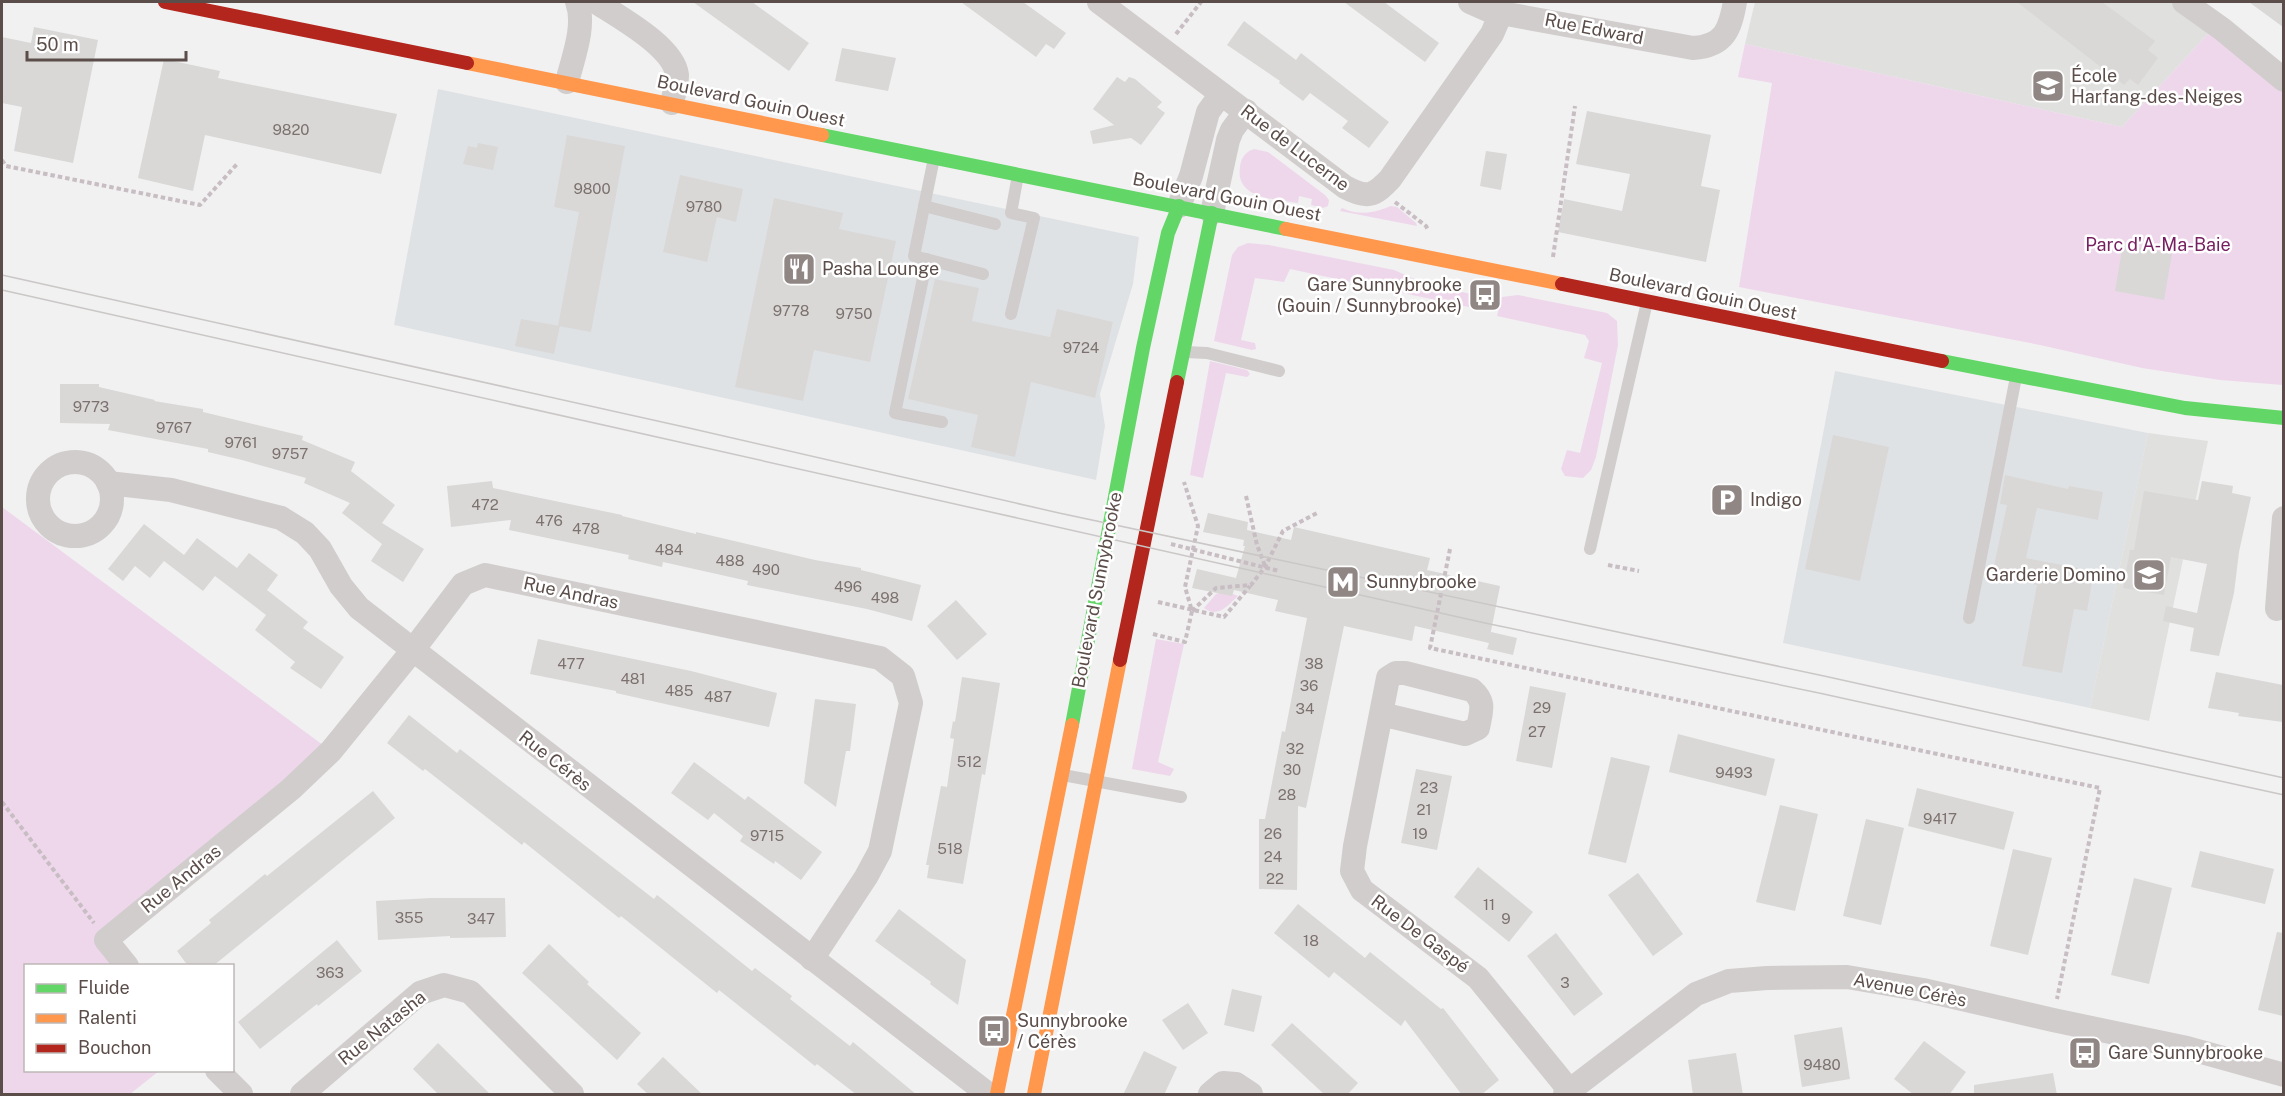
<svg xmlns="http://www.w3.org/2000/svg" width="2285" height="1096" viewBox="0 0 2285 1096" font-family="'Public Sans',sans-serif">
<style>
.commercial{fill:#dfe2e5}
.education{fill:#e0e0df}
.green{fill:#eed7eb}
.building{fill:#d9d8d7}
.lines{fill:none;stroke-linecap:round;stroke-linejoin:round}
.path{stroke:#c7bdc3;stroke-width:4;stroke-dasharray:4.5 3;stroke-linecap:butt}
.lane{stroke:#d1cdcc;stroke-width:12}
.street{stroke:#d1cdcc;stroke-width:24}
.fast{stroke:#63d668;stroke-width:14}
.slow{stroke:#ff974d;stroke-width:14}
.jam{stroke:#b3261e;stroke-width:14}
.tram{stroke:#cac7c6;stroke-width:1.5}
.labels{text-anchor:middle;stroke-width:5;stroke-linejoin:round;paint-order:stroke}
.number-label{font-size:15px;fill:#7c716e}
.street-label{font-size:18px;fill:#5b4d49;stroke:#fff}
.poi-label{font-size:18px;fill:#5b4d49;stroke:#fff;text-anchor:start}
.park-label{font-size:18px;fill:#772061;stroke:#fff}
</style>
<rect width="100%" height="100%" fill="#f1f1f1"/>
<g class="commercial">
<polygon points="438,89 1139,237 1133,284 1100,394 1105,426 1096,480 394,325"/>
<polygon points="1835,371 2148,433 2090,708 1783,643"/>
</g>
<g class="education">
<polygon points="1755,2 2182,2 2216,25 2122,127 1745,44"/>
<polygon points="2148,433 2208,441 2149,721 2090,708"/>
</g>
<g class="green">
<polygon points="2216,25 2283,81 2283,385 2220,380 2142,368 2040,345 1739,287 1772,83 1738,77 1745,44 2122,127"/>
<path d="M1254,149l14,3 57,43 4,5 -1,6 -5,2 -12,-3 1,-6 -13,-3 -1,7c-22,-4 -63,-4 -58,-36 1,-9 5,-15 14,-18z"/>
<path d="M1391,206l6,1 19,16 1,3 -77,-15 2,-3c18,8 31,5 49,-2z"/>
<polygon points="1248,243 1269,245 1394,270 1428,285 1486,297 1483,310 1290,269 1284,282 1255,278 1241,340 1255,343 1256,349 1252,350 1214,341 1232,255 1238,247"/>
<polygon points="1518,295 1607,313 1617,321 1618,345 1596,457 1591,470 1583,478 1565,476 1561,469 1567,450 1580,453 1602,363 1584,358 1589,341 1585,335 1497,316 1502,297"/>
<polygon points="1210,361 1247,370 1250,374 1247,377 1226,373 1203,478 1190,475"/>
<polygon points="2,507 331,751 106,940 127,965 26,966 26,1070 159,1071 130,1094 2,1094"/>
<path d="M1226,591l12,5c-10,9 -20,23 -34,12l12,-14z"/>
<polygon points="1156,639 1184,644 1158,762 1174,769 1170,776 1132,769"/>
</g>
<g class="building">
<polygon points="693,2 752,2 809,43 789,71"/>
<polygon points="961,2 1023,2 1066,33 1054,49 1046,44 1036,57"/>
<polygon points="1344,2 1384,2 1439,43 1425,62"/>
<polygon points="2017,2 2102,2 2155,41 2148,50 2158,58 2138,85 2130,79 2124,85"/>
<polygon points="2249,2 2283,2 2283,27"/>
<polygon points="1244,21 1296,60 1301,53 1389,122 1369,148 1342,128 1348,121 1310,93 1303,101 1279,83 1280,81 1227,45"/>
<polygon points="34,27 98,40 73,163 14,151 22,107 2,103 2,37 31,43"/>
<polygon points="842,48 896,58 888,91 835,81"/>
<polygon points="164,59 220,71 218,78 397,114 381,174 205,135 193,191 138,178"/>
<polygon points="1117,77 1125,82 1129,77 1135,79 1162,102 1157,107 1165,113 1141,145 1131,138 1093,144 1090,131 1114,125 1093,109"/>
<polygon points="1587,111 1711,135 1701,186 1720,190 1706,262 1558,232 1564,199 1622,211 1630,174 1576,164"/>
<polygon points="567,135 625,146 591,332 558,326 579,212 554,207"/>
<polygon points="478,143 498,147 493,170 463,164 468,146 477,148"/>
<polygon points="1486,151 1507,154 1501,190 1480,186"/>
<polygon points="680,175 743,189 736,222 717,217 707,262 663,252"/>
<polygon points="774,198 843,213 839,229 896,241 870,362 814,350 803,401 735,387"/>
<polygon points="2123,244 2172,254 2164,300 2115,291"/>
<polygon points="935,279 979,288 972,321 1050,337 1057,309 1113,322 1095,398 1031,382 1015,457 971,447 978,415 908,399"/>
<polygon points="521,319 560,326 554,354 515,346"/>
<polygon points="60,384 99,384 99,387 155,400 154,401 203,409 203,412 303,436 302,440 355,462 351,471 395,505 382,523 424,549 403,582 371,561 382,544 342,513 350,503 304,483 306,478 242,460 208,452 208,449 108,430 110,424 60,423"/>
<polygon points="1833,435 1889,447 1860,581 1805,569"/>
<polygon points="2005,475 2068,489 2069,486 2103,492 2098,520 2037,508 2026,558 2094,571 2087,611 2074,609 2062,673 2022,666 2037,585 1992,575 2007,505 2000,504"/>
<polygon points="492,481 493,488 622,515 622,516 696,534 696,532 815,560 861,568 861,570 921,585 912,621 867,609 747,585 748,581 663,562 662,567 628,559 629,555 509,530 511,520 451,527 447,486"/>
<polygon points="2202,481 2233,486 2232,493 2251,497 2239,552 2234,593 2219,656 2190,651 2194,628 2163,621 2166,606 2197,613 2207,564 2171,557 2164,595 2123,588 2130,550 2134,550 2144,491 2198,500"/>
<polygon points="1208,513 1248,522 1247,530 1291,540 1294,527 1430,558 1427,570 1500,586 1490,636 1491,632 1517,638 1513,655 1487,649 1489,643 1415,626 1412,641 1344,626 1306,808 1298,806 1297,890 1259,889 1259,819 1265,819 1282,731 1285,732 1307,618 1275,611 1278,600 1234,590 1232,596 1192,588 1197,569 1236,578 1245,546 1243,546 1244,540 1203,532"/>
<polygon points="144,524 184,555 197,538 237,568 249,553 278,575 267,590 308,622 303,628 344,657 321,689 290,668 295,662 255,630 266,615 215,576 203,591 164,561 150,578 135,566 123,581 108,569"/>
<polygon points="956,600 987,634 957,660 927,626"/>
<polygon points="538,639 691,671 777,693 769,727 616,693 616,691 530,674"/>
<polygon points="2216,672 2283,685 2283,722 2238,716 2239,713 2208,708"/>
<polygon points="962,677 1000,683 985,775 982,774 963,884 927,878 929,865 926,865 941,786 947,787 954,739 950,738 953,721 955,722"/>
<polygon points="1530,686 1566,693 1552,768 1516,761"/>
<polygon points="815,699 856,704 850,751 846,751 836,807 804,783"/>
<polygon points="409,715 457,753 460,749 654,899 657,895 752,971 755,968 792,996 790,999 850,1046 853,1042 917,1095 857,1095 817,1064 815,1066 719,990 717,993 621,916 619,918 524,842 522,845 425,769 423,771 387,743"/>
<polygon points="1678,734 1775,759 1766,796 1669,772"/>
<polygon points="1611,757 1650,766 1626,863 1588,854"/>
<polygon points="694,762 745,800 748,796 822,852 801,880 775,861 774,864 740,841 743,836 714,813 708,820 671,793"/>
<polygon points="1416,769 1452,776 1437,850 1401,843"/>
<polygon points="1917,788 2014,812 2004,850 1908,826"/>
<polygon points="373,791 395,818 213,966 188,966 177,951 211,923 209,920 265,874 267,876"/>
<polygon points="1780,805 1818,814 1795,911 1756,902"/>
<polygon points="1866,819 1904,828 1881,925 1843,916"/>
<polygon points="2013,849 2052,858 2028,955 1990,946"/>
<polygon points="2200,851 2274,869 2265,904 2191,887"/>
<polygon points="1478,867 1533,912 1509,942 1454,897"/>
<polygon points="1638,873 1683,934 1653,956 1608,895"/>
<polygon points="2134,878 2172,888 2149,984 2111,975"/>
<polygon points="431,898 505,898 506,937 450,938 450,936 378,940 376,901"/>
<polygon points="1298,904 1365,958 1370,952 1441,1009 1443,1008 1499,1080 1481,1095 1462,1095 1405,1020 1401,1026 1334,972 1329,978 1274,933"/>
<polygon points="899,909 966,960 958,1005 930,984 931,982 875,941"/>
<polygon points="2277,932 2283,933 2283,1016 2258,1010"/>
<polygon points="1556,933 1603,994 1574,1016 1527,956"/>
<polygon points="337,940 362,971 318,1006 317,1004 260,1049 238,1022"/>
<polygon points="549,944 589,982 587,984 641,1033 617,1060 522,973"/>
<polygon points="1232,989 1262,996 1254,1032 1224,1025"/>
<polygon points="1188,1003 1208,1033 1183,1050 1162,1020"/>
<polygon points="1292,1023 1358,1083 1347,1095 1325,1095 1271,1045"/>
<polygon points="1842,1027 1850,1079 1802,1087 1794,1035"/>
<polygon points="1924,1041 1966,1072 1949,1095 1914,1095 1894,1079"/>
<polygon points="438,1043 491,1095 439,1095 413,1069"/>
<polygon points="1144,1051 1177,1067 1164,1095 1123,1095"/>
<polygon points="1736,1053 1743,1095 1693,1095 1688,1060"/>
<polygon points="663,1057 703,1095 649,1095 637,1084"/>
<polygon points="2053,1073 2057,1095 1974,1095 1974,1085"/>
</g>
<g class="lines">
<g class="path">
<polyline points="1176,34 1201,2"/>
<polyline points="2,160 6,166 200,205 238,163"/>
<polyline points="1395,202 1426,226 1428,230"/>
<polyline points="1553,257 1575,106"/>
<polyline points="1246,496 1257,545 1265,566"/>
<polyline points="1171,544 1279,571"/>
<polyline points="1450,549 1430,648 2100,788 2057,999"/>
<polyline points="1608,565 1639,571"/>
<polyline points="1158,602 1224,617 1250,586"/>
<polyline points="1192,611 1216,588 1251,585 1265,567 1283,531 1317,513"/>
<polyline points="1153,634 1185,642 1192,611 1185,587 1198,526 1184,482"/>
<polyline points="2,802 94,923"/>
</g>
<g class="lane">
<polyline points="934,158 914,256 983,274"/>
<polyline points="924,206 995,224"/>
<polyline points="927,259 895,413 942,422"/>
<polyline points="1011,314 1034,218 1011,213 1018,175"/>
<polyline points="1185,352 1207,353 1279,371"/>
<polyline points="1590,549 1647,302"/>
<polyline points="1969,618 2016,377"/>
<polyline points="1063,775 1181,797"/>
</g>
<g class="street">
<path d="M596,2c23,15 78,45 81,73 0,9 -3,19 -5,28"/>
<path d="M1099,2l246,185c22,12 29,9 45,-8l102,-145 9,-21"/>
<path d="M1470,2l18,8 13,3 192,35c32,-2 37,-19 42,-46"/>
<polyline points="2184,2 2222,29 2284,80"/>
<path d="M567,82c6,-24 19,-57 10,-80"/>
<polyline points="1179,206 1191,176 1208,112 1221,94"/>
<polyline points="1212,213 1228,140 1232,130 1246,111"/>
<circle cx="75" cy="499" r="37"/>
<polyline points="108,483 171,490 281,518 305,533 320,549 341,586 359,608 988,1094"/>
<polyline points="2277,609 2284,518"/>
<path d="M1381,714l84,20 13,-6c3,-17 8,-26 -6,-38l-67,-17h-9l-8,5 -33,168 -3,25 10,19 116,88 92,113"/>
<polyline points="127,966 106,940 291,789 331,751 413,650 463,584 485,575 880,658 903,676 911,703 880,851 866,877 812,959"/>
<polyline points="217,1070 241,1094"/>
<polyline points="302,1094 420,993 444,985 470,992 572,1094"/>
<polyline points="1210,1094 1223,1083 1236,1084 1251,1094"/>
<polyline points="1565,1094 1696,994 1729,981 1767,978 1847,977 1923,990 2053,1020 2187,1048 2284,1075"/>
</g>
<g class="fast">
<polyline points="822,135 1286,229"/>
<polyline points="1942,361 2185,408 2284,418"/>
<polyline points="1177,382 1212,213"/>
<polyline points="1072,725 1143,348 1168,233 1179,206"/>
</g>
<g class="slow">
<polyline points="467,63 822,135"/>
<polyline points="1286,229 1562,284"/>
<polyline points="997,1094 1072,725"/>
<polyline points="1034,1094 1120,660"/>
</g>
<g class="jam">
<polyline points="165,2 467,63"/>
<polyline points="1562,284 1942,361"/>
<polyline points="1120,660 1177,382"/>
</g>
<g class="tram">
<polyline points="2,275 689,428 1059,513 1824,676 2284,778"/>
<polyline points="2,290 1485,623 1819,693 2284,795"/>
</g>
</g>
<defs>
<g id="school-square" transform="scale(1.725)"><rect x="-9" y="-9" width="18" height="18" rx="4" fill="#908684" stroke="#fff"/><path d="M0-5L7-2L0 1L-7-2ZM-4 1L0 2.5L4 1V4Q0 6-4 4Z" fill="#fff"/></g>
<g id="restaurant-square" transform="scale(1.725)"><rect x="-9" y="-9" width="18" height="18" rx="4" fill="#908684" stroke="#fff"/><path d="M-5-6h1v4h1v-4h1v4h1v-4h1v5L-1.5 .5V6h-2V.5L-5-1ZM5-6V6H3V1.5H1.5Q1.5-4 5-6Z" fill="#fff"/></g>
<g id="bus-square" transform="scale(1.725)"><rect x="-9" y="-9" width="18" height="18" rx="4" fill="#908684" stroke="#fff"/><path d="M-5-6H5V4H4V6H2V4H-2V6H-4V4H-5ZM-3.5-4V0h7V-4ZM-3.5 1.2v1.5H-2V1.2ZM2 1.2v1.5H3.5V1.2Z" fill="#fff"/></g>
<g id="parking-square" transform="scale(1.725)"><rect x="-9" y="-9" width="18" height="18" rx="4" fill="#908684" stroke="#fff"/><path d="M-3.5-5.5H1a3.5 3.5 0 0 1 0 7H-1V5.5H-3.5ZM-1-3.4V-.6H.8a1.4 1.4 0 0 0 0-2.8Z" fill="#fff"/></g>
<g id="metro-square" transform="scale(1.725)"><rect x="-9" y="-9" width="18" height="18" rx="4" fill="#908684" stroke="#fff"/><path d="M-5.5 5V-5H-3L0 0L3-5H5.5V5H3V-.5L0 4L-3-.5V5Z" fill="#fff"/></g>
</defs>
<g fill-rule="evenodd">
<use href="#school-square" x="2048" y="86"/>
<use href="#restaurant-square" x="799" y="269"/>
<use href="#bus-square" x="1485" y="295"/>
<use href="#parking-square" x="1727" y="500"/>
<use href="#school-square" x="2149" y="575"/>
<use href="#metro-square" x="1343" y="582"/>
<use href="#bus-square" x="994" y="1031"/>
<use href="#bus-square" x="2085" y="1053"/>
</g>
<g class="labels">
<g class="number-label">
<text x="291" y="135">9820</text>
<text x="592" y="194">9800</text>
<text x="704" y="212">9780</text>
<text x="791" y="316">9778</text>
<text x="854" y="319">9750</text>
<text x="1081" y="353">9724</text>
<text x="91" y="412">9773</text>
<text x="174" y="433">9767</text>
<text x="241" y="448">9761</text>
<text x="290" y="459">9757</text>
<text x="485" y="510">472</text>
<text x="549" y="526">476</text>
<text x="586" y="534">478</text>
<text x="669" y="555">484</text>
<text x="730" y="566">488</text>
<text x="766" y="575">490</text>
<text x="848" y="592">496</text>
<text x="885" y="603">498</text>
<text x="571" y="669">477</text>
<text x="1314" y="669">38</text>
<text x="633" y="684">481</text>
<text x="1309" y="691">36</text>
<text x="679" y="696">485</text>
<text x="718" y="702">487</text>
<text x="1542" y="713">29</text>
<text x="1305" y="714">34</text>
<text x="1537" y="737">27</text>
<text x="1295" y="754">32</text>
<text x="969" y="767">512</text>
<text x="1292" y="775">30</text>
<text x="1734" y="778">9493</text>
<text x="1429" y="793">23</text>
<text x="1287" y="800">28</text>
<text x="1424" y="815">21</text>
<text x="1940" y="824">9417</text>
<text x="1273" y="839">26</text>
<text x="1420" y="839">19</text>
<text x="767" y="841">9715</text>
<text x="950" y="854">518</text>
<text x="1273" y="862">24</text>
<text x="1275" y="884">22</text>
<text x="1489" y="910">11</text>
<text x="409" y="923">355</text>
<text x="481" y="924">347</text>
<text x="1506" y="924">9</text>
<text x="1311" y="946">18</text>
<text x="330" y="978">363</text>
<text x="1565" y="988">3</text>
<text x="1822" y="1070">9480</text>
</g>
<g class="street-label">
<text transform="translate(1594 29) rotate(11)" y="6">Rue Edward</text>
<text transform="translate(751 101) rotate(12)" y="6">Boulevard Gouin Ouest</text>
<text transform="translate(1295 148) rotate(37)" y="6">Rue de Lucerne</text>
<text transform="translate(1227 197) rotate(11)" y="6">Boulevard Gouin Ouest</text>
<text transform="translate(1703 294) rotate(12)" y="6">Boulevard Gouin Ouest</text>
<text transform="translate(1097 590) rotate(-79)" y="6">Boulevard Sunnybrooke</text>
<text transform="translate(571 593) rotate(12)" y="6">Rue Andras</text>
<text transform="translate(555 761) rotate(38)" y="6">Rue Cérès</text>
<text transform="translate(181 879) rotate(-39)" y="6">Rue Andras</text>
<text transform="translate(1420 934) rotate(37)" y="6">Rue De Gaspé</text>
<text transform="translate(1910 990) rotate(11)" y="6">Avenue Cérès</text>
<text transform="translate(382 1028) rotate(-39)" y="6">Rue Natasha</text>
</g>
<g class="poi-label">
<text x="2071" y="82">École<tspan x="2071" dy="21">Harfang-des-Neiges</tspan></text>
<text x="822" y="275">Pasha Lounge</text>
<text x="1462" y="291" text-anchor="end">Gare Sunnybrooke<tspan x="1462" dy="21">(Gouin / Sunnybrooke)</tspan></text>
<text x="1750" y="506">Indigo</text>
<text x="2126" y="581" text-anchor="end">Garderie Domino</text>
<text x="1366" y="588">Sunnybrooke</text>
<text x="1017" y="1027">Sunnybrooke<tspan x="1017" dy="21">/ Cérès</tspan></text>
<text x="2108" y="1059">Gare Sunnybrooke</text>
</g>
<g class="park-label">
<text x="2158" y="251">Parc d'A-Ma-Baie</text>
</g>
</g>
<rect width="2285" height="1096" fill="none" stroke="#5b4d49" stroke-width="6"/>
<rect x="24" y="964" width="210" height="108" fill="#ffffff" stroke="#bdb8b6" stroke-width="1.5"/>
<rect x="36" y="984" width="30" height="9" fill="#63d668" stroke="#bdb8b6" stroke-width="1.5"/>
<text x="78" y="994" font-size="18" fill="#5b4d49">Fluide</text>
<rect x="36" y="1014" width="30" height="9" fill="#ff974d" stroke="#bdb8b6" stroke-width="1.5"/>
<text x="78" y="1024" font-size="18" fill="#5b4d49">Ralenti</text>
<rect x="36" y="1044" width="30" height="9" fill="#b3261e" stroke="#bdb8b6" stroke-width="1.5"/>
<text x="78" y="1054" font-size="18" fill="#5b4d49">Bouchon</text>
<path d="M27 51v9h159v-9" fill="none" stroke="#5b4d49" stroke-width="3"/>
<text x="36" y="51" font-size="18" fill="#5b4d49" stroke="#ffffff" stroke-width="4.5" paint-order="stroke">50 m</text>
</svg>
